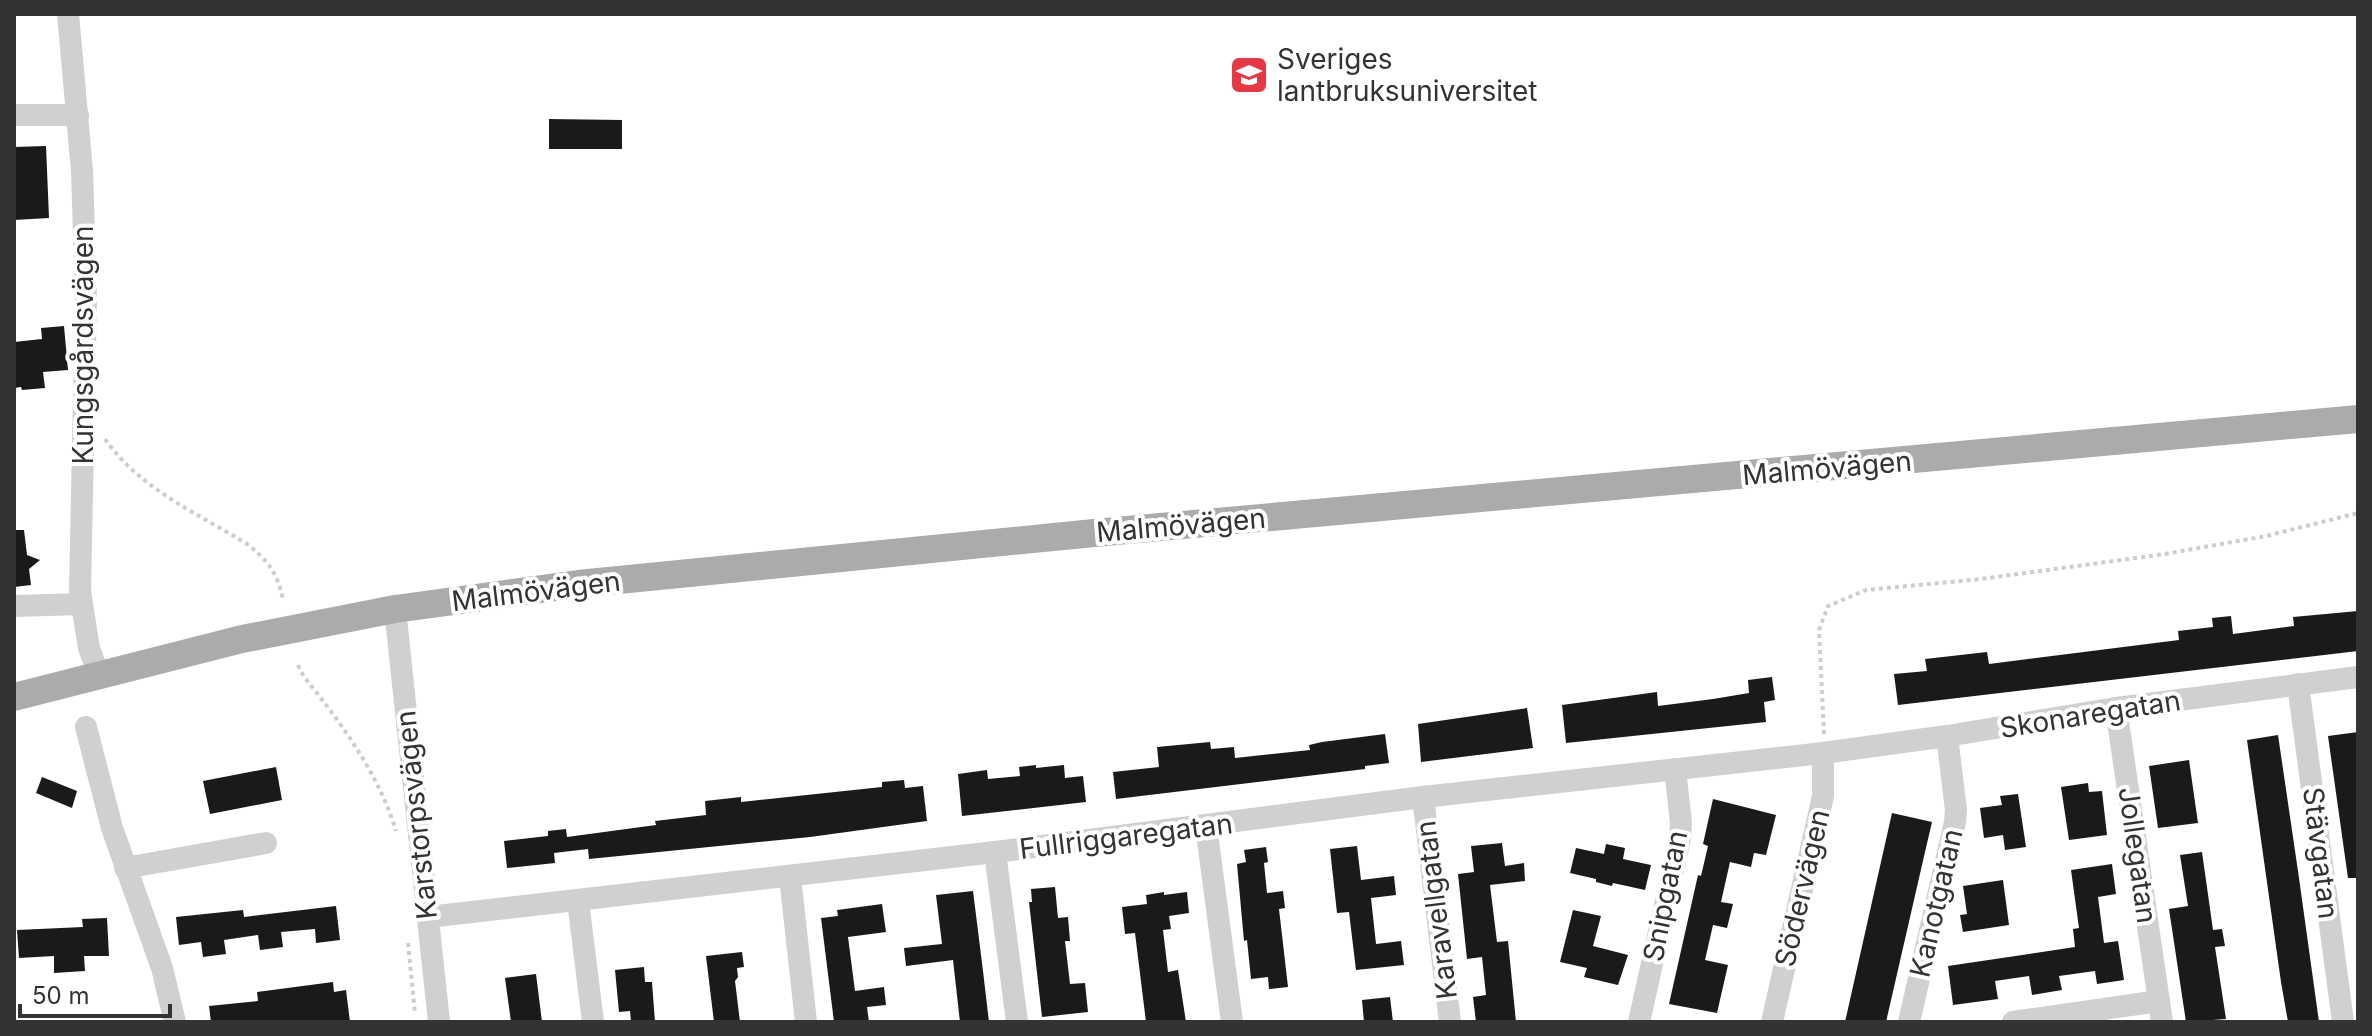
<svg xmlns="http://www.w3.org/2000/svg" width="2372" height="1036" viewBox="0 0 2372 1036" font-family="Inter,sans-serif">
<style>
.building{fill:#1a1a1a}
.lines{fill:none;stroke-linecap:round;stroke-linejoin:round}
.path{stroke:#cdcdcd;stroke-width:4;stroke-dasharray:4 4;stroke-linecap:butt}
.minor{stroke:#d0d0d0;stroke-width:22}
.major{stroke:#ababab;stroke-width:28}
.labels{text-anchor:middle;stroke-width:8;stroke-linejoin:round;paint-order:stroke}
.poi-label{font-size:28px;fill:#333;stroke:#fff;text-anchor:start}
.street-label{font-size:28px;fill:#333;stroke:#fff}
</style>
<rect width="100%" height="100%" fill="#fff"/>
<g class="building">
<polygon points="549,119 622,120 622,149 549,149"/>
<polygon points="46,146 49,218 14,220 14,147"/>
<polygon points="64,326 68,370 43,372 45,388 22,390 21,387 14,388 14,342 42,339 41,328"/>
<polygon points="14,530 24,530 27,555 40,560 29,569 31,585 14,587"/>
<polygon points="2358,611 2358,651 1898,705 1894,674 1927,671 1925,659 1987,652 1989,664 2179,640 2178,631 2213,627 2212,618 2231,616 2233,634 2294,626 2293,617"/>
<polygon points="1772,677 1775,700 1764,702 1766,722 1566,743 1562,705 1657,692 1658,706 1713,699 1749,693 1748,680"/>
<polygon points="1527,708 1533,748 1421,762 1418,724"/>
<polygon points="2358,732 2358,878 2348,878 2328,736"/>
<polygon points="1385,734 1389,763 1365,766 1365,769 1116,799 1113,772 1159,767 1157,747 1210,742 1211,749 1234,747 1235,758 1310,750 1309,745 1322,742"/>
<polygon points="2278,735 2299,878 2319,1022 2288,1022 2281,982 2247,740"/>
<polygon points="2189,760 2198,823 2158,828 2149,766"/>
<polygon points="1036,765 1036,768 1064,765 1065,778 1083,776 1086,802 962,816 958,774 987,770 988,779 1020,776 1019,767"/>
<polygon points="276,767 282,800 210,814 203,781"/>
<polygon points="42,777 77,791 72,808 36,793"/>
<polygon points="904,780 905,788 923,786 927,821 810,837 589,859 588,849 554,853 555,863 507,868 504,841 548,836 548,831 566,829 567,837 656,825 655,821 706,815 705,801 741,797 741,802 882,787 882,782"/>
<polygon points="2088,783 2089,792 2102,791 2107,835 2069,840 2061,787"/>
<polygon points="2018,794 2026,847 2005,850 2003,835 1984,838 1980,808 2002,805 2000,796"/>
<polygon points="1713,799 1776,815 1766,855 1754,853 1751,867 1730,862 1721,902 1733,904 1727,928 1713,925 1705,960 1728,965 1717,1013 1669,1004 1698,875 1701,876 1708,846 1703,844"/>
<polygon points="1892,813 1932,822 1925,852 1886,1022 1845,1022"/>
<polygon points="1502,843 1505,866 1524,863 1525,881 1490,885 1497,942 1508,941 1516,1022 1476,1022 1473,997 1486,995 1482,957 1467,959 1458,874 1474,872 1471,846"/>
<polygon points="1606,844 1625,848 1623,859 1651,865 1645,890 1613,883 1612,886 1596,882 1596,879 1570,873 1576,848 1604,854"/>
<polygon points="1357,846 1361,880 1394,876 1396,895 1371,898 1376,944 1401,941 1404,965 1356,970 1349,912 1337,913 1330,849"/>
<polygon points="1266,847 1268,862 1264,863 1267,893 1283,891 1285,908 1279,909 1288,987 1269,989 1268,977 1251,979 1247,940 1244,941 1237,864 1246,862 1244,850"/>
<polygon points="2202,852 2213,930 2222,929 2225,946 2215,947 2226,1019 2186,1022 2169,909 2188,906 2180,855"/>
<polygon points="2112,864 2116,894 2098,897 2104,943 2118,941 2124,980 2097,984 2095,971 2059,976 2062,990 2032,995 2029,976 1995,981 1998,999 1953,1005 1948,966 2075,947 2073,929 2079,928 2071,870"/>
<polygon points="2003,880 2009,925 1963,932 1960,915 1967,914 1963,886"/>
<polygon points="1055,887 1058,918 1068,917 1070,941 1065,941 1070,984 1085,983 1088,1012 1042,1017 1029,902 1032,902 1031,889"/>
<polygon points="973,891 983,971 989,1022 960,1022 953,960 906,966 904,948 942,944 936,895"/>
<polygon points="1164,892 1164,895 1187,892 1189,913 1169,916 1171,929 1163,930 1168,972 1178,970 1186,1022 1146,1022 1135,933 1125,934 1122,907 1147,904 1146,895"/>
<polygon points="882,904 886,932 848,937 855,991 884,987 886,1005 867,1007 869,1022 834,1022 821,918 838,916 837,910"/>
<polygon points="336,906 340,940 316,943 315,929 281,932 283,947 260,950 258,935 224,940 226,954 203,957 201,942 179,945 176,917 243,910 244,917"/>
<polygon points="1573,910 1601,916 1593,946 1628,955 1618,985 1584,977 1587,968 1560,962"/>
<polygon points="107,918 109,956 84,956 85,971 54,973 54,956 19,958 17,930 83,927 82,919"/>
<polygon points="742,952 744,967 737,968 738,977 735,981 740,1022 714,1022 706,956"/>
<polygon points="644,967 645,982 652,982 655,1022 631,1022 630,1011 619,1012 615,970"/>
<polygon points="536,974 542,1022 511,1022 505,978"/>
<polygon points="333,982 334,992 346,990 350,1022 211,1022 209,1006 258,1001 257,992"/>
<polygon points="1390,997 1393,1022 1364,1022 1362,1000"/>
</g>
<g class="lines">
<g class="path">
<path d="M105,439c35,50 92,74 142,105 21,16 31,30 36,56"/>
<path d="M298,665c6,15 16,23 25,36 30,39 59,83 73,130"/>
<polyline points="1824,734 1819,630 1828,606 1866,590 1981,579 2165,554 2266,536 2358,513"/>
<polyline points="408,943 415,1013"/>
</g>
<g class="minor">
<polyline points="68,14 82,171 86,298 80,592 89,648 98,673"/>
<polyline points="14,115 78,115"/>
<polyline points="14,606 82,604"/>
<polyline points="395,609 439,1022"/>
<polyline points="2298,684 2343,1022"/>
<polyline points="2116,708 2162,1022"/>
<polyline points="86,727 112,828 162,968 175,1022"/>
<polyline points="1423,797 1450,1022"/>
<polyline points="1206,826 1232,1022"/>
<polyline points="995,852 1017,1022"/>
<polyline points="125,868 266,843"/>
<polyline points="790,877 806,1022"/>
<polyline points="578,901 593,1022"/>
<polyline points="428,917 995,852 1423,797 1823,753 1947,736 2116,708 2358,677"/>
<polyline points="1639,1022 1680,838 1681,823 1675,769"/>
<polyline points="1772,1022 1823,796 1823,753"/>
<polyline points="1909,1022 1955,822 1956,810 1947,736"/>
<polyline points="2013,1022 2159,1001"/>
</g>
<polyline class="major" points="14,697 242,639 395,609 578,584 1094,533 2358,419"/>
</g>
<defs>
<g id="university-square" transform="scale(2)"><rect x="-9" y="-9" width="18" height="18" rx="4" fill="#e63946" stroke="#fff"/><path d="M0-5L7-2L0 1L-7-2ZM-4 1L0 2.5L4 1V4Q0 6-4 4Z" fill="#fff"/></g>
</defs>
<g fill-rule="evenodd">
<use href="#university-square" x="1249" y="75"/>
</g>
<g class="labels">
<g class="poi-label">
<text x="1277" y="69">Sveriges<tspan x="1277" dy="32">lantbruksuniversitet</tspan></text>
</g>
<g class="street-label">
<text transform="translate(83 345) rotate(-90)" y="10">Kungsgårdsvägen</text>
<text transform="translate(1827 468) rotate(-5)" y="10">Malmövägen</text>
<text transform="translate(1181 525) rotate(-5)" y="10">Malmövägen</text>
<text transform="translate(536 591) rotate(-7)" y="10">Malmövägen</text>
<text transform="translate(2090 714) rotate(-9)" y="10">Skonaregatan</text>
<text transform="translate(416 815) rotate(-96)" y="10">Karstorpsvägen</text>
<text transform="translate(1126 836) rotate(-7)" y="10">Fullriggaregatan</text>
<text transform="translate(2321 853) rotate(83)" y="10">Stävgatan</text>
<text transform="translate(2138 855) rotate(82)" y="10">Jollegatan</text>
<text transform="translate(1802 888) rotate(-77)" y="10">Södervägen</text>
<text transform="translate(1665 896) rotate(-79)" y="10">Snipgatan</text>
<text transform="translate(1936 903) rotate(-77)" y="10">Kanotgatan</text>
<text transform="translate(1436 910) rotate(-97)" y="10">Karavellgatan</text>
</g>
</g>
<rect width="2372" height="1036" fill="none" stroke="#333333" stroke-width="32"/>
<path d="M20 1004v12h150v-12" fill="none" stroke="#333333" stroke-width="4"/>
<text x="32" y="1004" font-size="24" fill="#333333" stroke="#ffffff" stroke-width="6" paint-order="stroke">50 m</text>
</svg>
